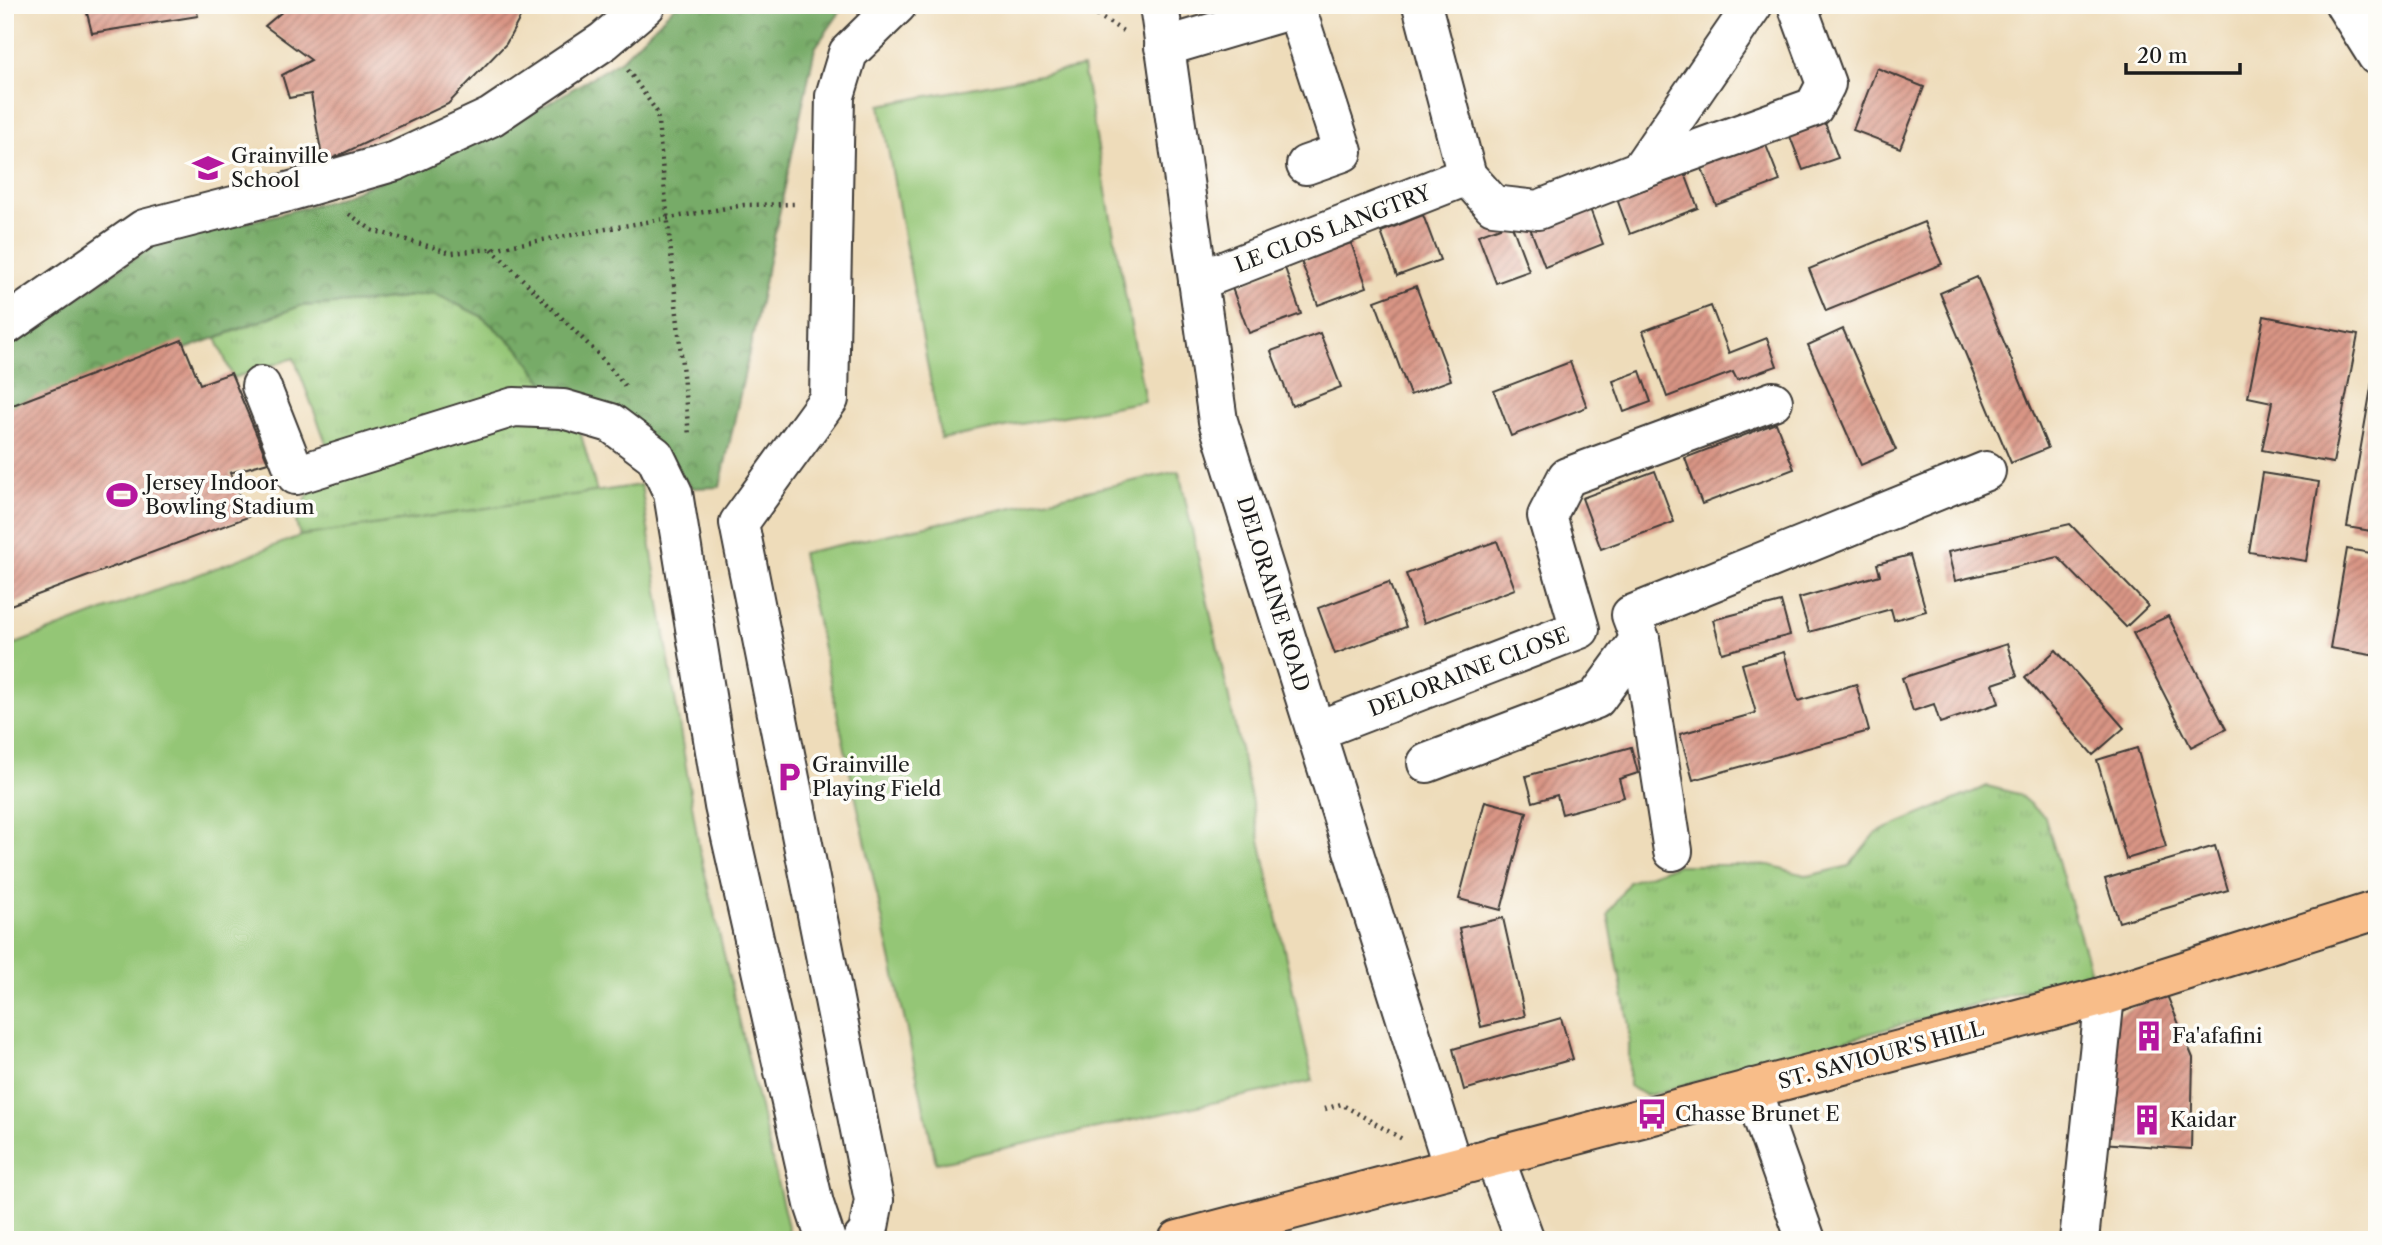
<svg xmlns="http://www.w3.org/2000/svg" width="2382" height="1245" viewBox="0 0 2382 1245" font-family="'Libre Caslon Text',serif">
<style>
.grass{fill:url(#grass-tufts);stroke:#587149;stroke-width:2}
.forest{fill:url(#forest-crowns);stroke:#4a6442;stroke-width:2}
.pitch{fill:#94c676;stroke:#587149;stroke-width:2}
.building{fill:url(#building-hatch)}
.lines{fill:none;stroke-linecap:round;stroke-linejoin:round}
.minor-casing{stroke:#3c3934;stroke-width:42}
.major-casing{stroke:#3c3934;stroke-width:42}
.path{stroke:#3c3934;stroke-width:4.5;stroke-dasharray:2 5;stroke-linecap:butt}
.minor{stroke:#fff;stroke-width:38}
.major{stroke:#f8bd89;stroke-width:38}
.labels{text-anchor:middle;stroke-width:7;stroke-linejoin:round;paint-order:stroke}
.poi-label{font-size:21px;fill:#1c1c1c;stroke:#fdfcf7;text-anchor:start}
.street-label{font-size:21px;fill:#1c1c1c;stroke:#fdfcf7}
</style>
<defs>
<pattern id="grass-tufts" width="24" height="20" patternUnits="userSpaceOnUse" patternTransform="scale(1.75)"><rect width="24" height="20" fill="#94c676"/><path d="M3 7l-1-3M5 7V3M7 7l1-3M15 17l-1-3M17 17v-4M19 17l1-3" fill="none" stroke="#7faa66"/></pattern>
<pattern id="forest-crowns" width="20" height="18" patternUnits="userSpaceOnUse" patternTransform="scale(1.75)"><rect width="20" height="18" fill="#77ab67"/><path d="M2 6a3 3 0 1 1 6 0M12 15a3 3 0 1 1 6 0" fill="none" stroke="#618a54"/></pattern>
<pattern id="building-hatch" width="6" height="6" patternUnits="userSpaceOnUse" patternTransform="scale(1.75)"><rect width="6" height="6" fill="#d99585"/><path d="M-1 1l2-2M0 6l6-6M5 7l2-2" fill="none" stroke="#af796c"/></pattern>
</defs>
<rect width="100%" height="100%" fill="#fdfcf7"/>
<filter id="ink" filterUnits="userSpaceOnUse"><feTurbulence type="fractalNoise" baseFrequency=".0143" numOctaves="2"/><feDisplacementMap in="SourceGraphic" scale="14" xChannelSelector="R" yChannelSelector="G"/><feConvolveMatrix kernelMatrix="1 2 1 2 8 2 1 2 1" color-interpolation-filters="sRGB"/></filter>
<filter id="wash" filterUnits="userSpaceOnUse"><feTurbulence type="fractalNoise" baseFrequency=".00686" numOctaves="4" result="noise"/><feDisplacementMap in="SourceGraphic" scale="28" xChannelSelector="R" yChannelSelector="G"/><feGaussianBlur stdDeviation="1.57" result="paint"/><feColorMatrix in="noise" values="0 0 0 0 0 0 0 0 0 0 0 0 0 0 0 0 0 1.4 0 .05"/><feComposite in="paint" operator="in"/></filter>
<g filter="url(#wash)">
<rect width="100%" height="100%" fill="#eedcba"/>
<g class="grass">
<polygon points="434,293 481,316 520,350 580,431 597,492 300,536 296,522 328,448 294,358 233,378 216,338 300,306 367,302"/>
<polygon points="1987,786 2018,794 2045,817 2091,972 1646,1096 1629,1086 1629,1026 1608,914 1629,882 1676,865 1770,865 1808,876 1849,866 1876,833"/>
</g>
<polygon class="forest" points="676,5 845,5 815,48 720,487 693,488 683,478 553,395 520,350 481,316 434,293 367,302 300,306 5,417 5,349 151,247 330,201 493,136 621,60"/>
<g class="pitch">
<polygon points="1083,67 1145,401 941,439 880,105"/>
<polygon points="1179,471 1313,1081 936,1163 802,553"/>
<polygon points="641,485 699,848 791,1240 5,1240 5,648 300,536"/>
</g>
<g id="blocks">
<g class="building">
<polygon points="85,5 195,5 198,16 92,33"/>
<polygon points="290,5 527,5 506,44 448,104 327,161 321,151 311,94 289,98 282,75 311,60 265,26"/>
<polygon points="1877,68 1924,87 1900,148 1853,130"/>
<polygon points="1821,112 1838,158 1803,170 1786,126"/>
<polygon points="1762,135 1780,181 1716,205 1698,158"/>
<polygon points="1681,163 1698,208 1630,234 1613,188"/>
<polygon points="1586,198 1603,244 1545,267 1527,220"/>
<polygon points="1423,215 1440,260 1397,276 1381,232"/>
<polygon points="1924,222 1942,264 1826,311 1809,269"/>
<polygon points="1511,223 1529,271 1496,283 1478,235"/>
<polygon points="1351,243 1367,287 1318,305 1301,261"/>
<polygon points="1285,268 1301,314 1249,333 1232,288"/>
<polygon points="1977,277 2048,448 2011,463 1940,293"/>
<polygon points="1416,286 1451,380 1410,395 1375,301"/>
<polygon points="1711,306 1729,353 1767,338 1777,366 1737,380 1733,372 1667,397 1643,331"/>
<polygon points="2264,316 2358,335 2333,463 2262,450 2272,402 2248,397"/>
<polygon points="1843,329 1896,450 1861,465 1808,345"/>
<polygon points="1320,333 1341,387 1292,406 1271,351"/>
<polygon points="182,340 200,384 231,373 268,462 230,473 248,517 5,607 5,408"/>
<polygon points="1570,362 1587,407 1511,436 1494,391"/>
<polygon points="2375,365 2377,366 2377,532 2347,527"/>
<polygon points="1640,371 1651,402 1624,412 1613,381"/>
<polygon points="1776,423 1794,469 1702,504 1685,458"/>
<polygon points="1655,471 1674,522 1601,549 1582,498"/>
<polygon points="2262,473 2319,482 2306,561 2249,552"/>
<polygon points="2070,524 2148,606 2126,627 2058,557 1955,581 1948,552"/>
<polygon points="1497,541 1515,589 1424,623 1406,574"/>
<polygon points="2347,549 2377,554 2377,656 2330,648"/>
<polygon points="1910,555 1926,611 1894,620 1891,609 1809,632 1799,598 1880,575 1877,564"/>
<polygon points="1389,582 1406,627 1335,654 1318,608"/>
<polygon points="1781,602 1790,635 1722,653 1713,620"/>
<polygon points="2168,616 2226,729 2191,747 2133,633"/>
<polygon points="2007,644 2017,676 1993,684 1999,703 1940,723 1934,704 1913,711 1902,678"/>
<polygon points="2056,650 2124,728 2093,755 2025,678"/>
<polygon points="1784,652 1798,701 1856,684 1869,731 1693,780 1680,734 1756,713 1742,664"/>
<polygon points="1631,747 1638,773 1619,779 1624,797 1562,814 1557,795 1533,802 1526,776"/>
<polygon points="2137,748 2166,847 2126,859 2097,760"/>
<polygon points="1485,801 1527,812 1501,910 1459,899"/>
<polygon points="2215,846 2228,890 2119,922 2105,879"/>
<polygon points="1503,918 1525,1016 1481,1027 1459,928"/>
<polygon points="2166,993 2193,1058 2191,1149 2100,1143 2116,1015"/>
<polygon points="1561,1018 1573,1059 1464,1090 1453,1049"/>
</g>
</g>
</g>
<g filter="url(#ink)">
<use href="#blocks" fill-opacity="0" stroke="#3c3934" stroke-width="2"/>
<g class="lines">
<g class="minor-casing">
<g id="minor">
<polyline points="1159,5 1218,421 1453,1168"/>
<polyline points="1422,5 1467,176 1493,205 1538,210 1640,170 1753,5"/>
<polyline points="2345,5 2377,56"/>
<polyline points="1296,8 1343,152 1306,165"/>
<polyline points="1164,47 1296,8 1297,5"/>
<polyline points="1640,170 1814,107 1826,84 1797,5"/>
<polyline points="1198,281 1467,176"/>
<polyline points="5,326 144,229 288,192 396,161 491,117 604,41 646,5"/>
<polyline points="261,386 296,475 514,407 563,409 611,423 655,456 673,493 724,806 814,1204 826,1240"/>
<polyline points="1316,731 1580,629 1547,516 1567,477 1773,401"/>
<polyline points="1427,763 1596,699 1640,639"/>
<polyline points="1673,851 1640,639 1631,615 1986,471"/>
<polyline points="1752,1088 1806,1240"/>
<polyline points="1494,1156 1525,1240"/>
<polyline points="862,1240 868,1233 874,1200 739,523 829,399 835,96 848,53 897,5"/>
<polyline points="2079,1240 2105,996"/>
</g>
</g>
<g class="major-casing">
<polyline id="major" points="1178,1240 2105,996 2377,910"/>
</g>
<g class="path">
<polyline points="1085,8 1123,31"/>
<polyline points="628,70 657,112 689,435"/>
<polyline points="349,214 372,230 452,253 491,249 744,205 797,204"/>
<polyline points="492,249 598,354 625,386"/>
<polyline points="1325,1109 1341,1104 1404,1140"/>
</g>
<use href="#minor" class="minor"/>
<use href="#major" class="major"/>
</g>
</g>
<defs>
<g id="school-bare" transform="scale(2.415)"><path d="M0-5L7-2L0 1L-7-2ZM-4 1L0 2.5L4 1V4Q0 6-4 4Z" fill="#b5179e" stroke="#fdfcf7" stroke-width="2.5" paint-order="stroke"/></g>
<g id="stadium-bare" transform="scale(2.415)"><path d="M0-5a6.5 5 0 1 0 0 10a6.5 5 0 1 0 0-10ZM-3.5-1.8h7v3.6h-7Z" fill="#b5179e" stroke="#fdfcf7" stroke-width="2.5" paint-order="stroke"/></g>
<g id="parking-bare" transform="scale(2.415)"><path d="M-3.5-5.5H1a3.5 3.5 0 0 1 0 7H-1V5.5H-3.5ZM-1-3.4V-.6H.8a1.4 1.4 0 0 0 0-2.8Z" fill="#b5179e" stroke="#fdfcf7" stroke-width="2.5" paint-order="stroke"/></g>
<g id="building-bare" transform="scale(2.415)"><path d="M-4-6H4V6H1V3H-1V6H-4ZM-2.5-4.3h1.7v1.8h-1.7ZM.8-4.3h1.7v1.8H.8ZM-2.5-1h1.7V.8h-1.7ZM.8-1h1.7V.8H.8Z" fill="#b5179e" stroke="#fdfcf7" stroke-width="2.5" paint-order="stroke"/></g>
<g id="bus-bare" transform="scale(2.415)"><path d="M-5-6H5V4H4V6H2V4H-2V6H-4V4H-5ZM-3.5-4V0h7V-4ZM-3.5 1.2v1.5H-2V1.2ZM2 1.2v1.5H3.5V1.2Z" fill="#b5179e" stroke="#fdfcf7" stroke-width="2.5" paint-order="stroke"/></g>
</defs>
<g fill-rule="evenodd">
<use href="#school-bare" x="208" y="168"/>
<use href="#stadium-bare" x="122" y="495"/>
<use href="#parking-bare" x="789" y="777"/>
<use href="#building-bare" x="2149" y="1036"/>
<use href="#bus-bare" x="1652" y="1114"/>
<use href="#building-bare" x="2147" y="1120"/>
</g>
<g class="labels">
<g class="poi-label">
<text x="231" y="163">Grainville<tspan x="231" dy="24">School</tspan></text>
<text x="145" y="490">Jersey Indoor<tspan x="145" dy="24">Bowling Stadium</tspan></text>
<text x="812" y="772">Grainville<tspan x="812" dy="24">Playing Field</tspan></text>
<text x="2172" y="1043">Fa'afafini</text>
<text x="1675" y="1121">Chasse Brunet E</text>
<text x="2170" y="1127">Kaidar</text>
</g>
<g class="street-label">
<text transform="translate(1333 229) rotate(-21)" y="7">LE CLOS LANGTRY</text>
<text transform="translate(1273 594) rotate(73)" y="7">DELORAINE ROAD</text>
<text transform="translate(1469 672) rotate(-21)" y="7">DELORAINE CLOSE</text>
<text transform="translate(1881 1055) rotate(-15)" y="7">ST. SAVIOUR'S HILL</text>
</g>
</g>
<rect width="2382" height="1245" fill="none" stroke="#fdfcf7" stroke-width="28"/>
<path d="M2126 63v10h114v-10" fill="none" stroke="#1c1c1c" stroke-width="3.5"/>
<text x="2137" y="63" font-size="21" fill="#1c1c1c" stroke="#fdfcf7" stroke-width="5" paint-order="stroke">20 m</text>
</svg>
